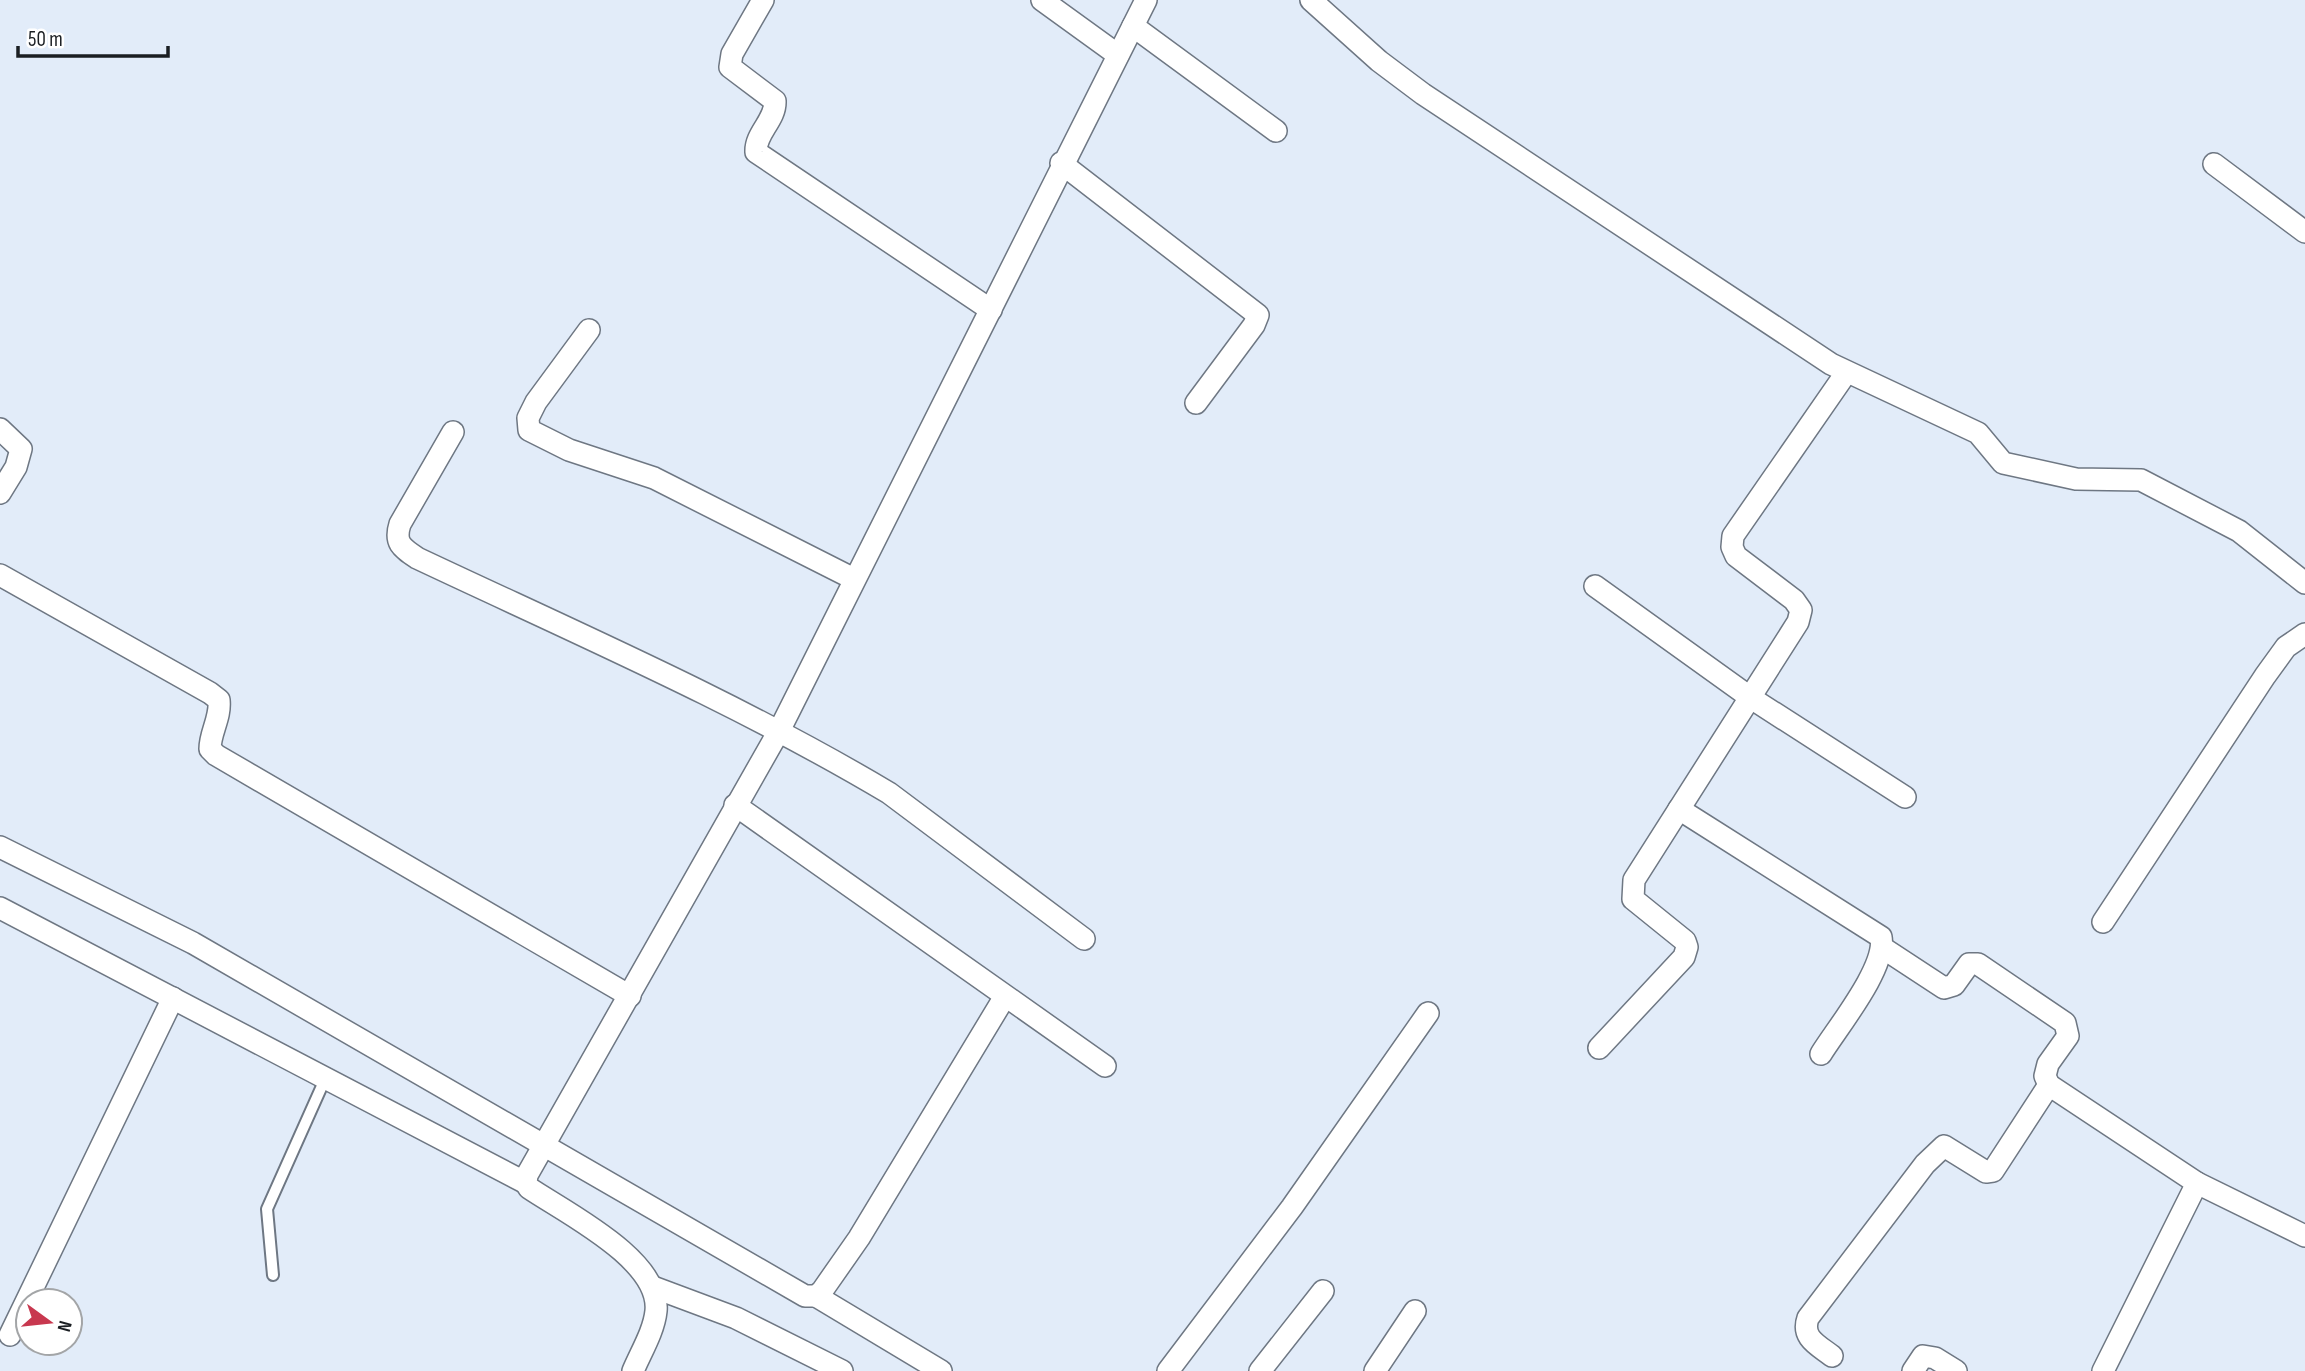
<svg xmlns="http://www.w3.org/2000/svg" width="2305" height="1371" viewBox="0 0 2305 1371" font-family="'Sofia Sans Condensed',sans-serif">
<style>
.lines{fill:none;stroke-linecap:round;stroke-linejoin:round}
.lane-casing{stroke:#6e7783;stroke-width:14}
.street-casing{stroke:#6e7783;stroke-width:24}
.lane{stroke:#fff;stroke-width:10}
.street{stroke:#fff;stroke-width:21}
</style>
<rect width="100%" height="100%" fill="#e2ecf9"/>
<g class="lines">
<g class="lane-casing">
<polyline id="lane" points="273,1275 267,1209 326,1077"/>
</g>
<g class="street-casing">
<g id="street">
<path d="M763,0l-31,54 -2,13 45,34c1,19 -20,32 -19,51l235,158"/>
<polyline points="1042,0 1118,55"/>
<polyline points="1311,0 1379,61 1423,94 1831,364 1978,433 2003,463 2076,479 2141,480 2239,531 2305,583"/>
<polyline points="1133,26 1276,131"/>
<polyline points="1061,163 1258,315 1254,325 1196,403"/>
<polyline points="2214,164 2305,232"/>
<polyline points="589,330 536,402 528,418 529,430 569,450 654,478 854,579"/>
<polyline points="0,429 21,449 16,467 0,493"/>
<path d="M453,432l-53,92c-6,19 2,24 17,34 159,75 321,145 472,235l195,146"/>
<path d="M0,575l210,118 9,7c2,18 -9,32 -9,49l6,6 414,241"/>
<polyline points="1595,586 1751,698 1905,797"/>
<polyline points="735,805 1105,1066"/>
<path d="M1679,809l202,128c6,30 -44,91 -60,117"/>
<polyline points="0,847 193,943 805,1296 816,1296 822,1291 859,1238 1004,998"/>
<polyline points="0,908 526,1183"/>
<polyline points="2103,922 2265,676 2286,647 2305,634"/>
<polyline points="1883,948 1944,988 1954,985 1969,964 1978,964 2065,1023 2068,1036 2048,1064 2045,1076 2049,1085 2197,1183 2103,1371"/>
<polyline points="1599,1048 1684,957 1687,947 1685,941 1633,899 1634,880 1798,622 1801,610 1794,600 1736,556 1732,547 1733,536 1846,373"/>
<polyline points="2197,1183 2305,1236"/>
<polyline points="653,1287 736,1318 842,1371"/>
<polyline points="816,1296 941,1371"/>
<polyline points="10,1335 173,998"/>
<path d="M1832,1356c-14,-11 -31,-18 -24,-38l117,-154 19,-18 42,26 7,-1 56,-86"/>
<path d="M633,1371c8,-19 21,-40 23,-60 5,-51 -90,-98 -127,-123l-3,-5 1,-8 253,-446 366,-729"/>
<polyline points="1168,1371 1292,1207 1428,1013"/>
<polyline points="1260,1371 1323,1291"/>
<polyline points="1375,1371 1415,1311"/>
<polyline points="1913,1371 1923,1356 1935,1358 1956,1371"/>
</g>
</g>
<use href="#lane" class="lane"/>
<use href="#street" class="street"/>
</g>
<g transform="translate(49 1322) rotate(105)"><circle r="33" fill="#ffffff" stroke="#a3a5a7" stroke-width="2"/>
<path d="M0-5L12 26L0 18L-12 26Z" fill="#c8384f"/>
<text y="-10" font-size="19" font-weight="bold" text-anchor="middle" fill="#1a1e22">N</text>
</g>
<path d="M18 46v10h150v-10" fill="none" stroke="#1a1e22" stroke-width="3.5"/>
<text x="28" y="46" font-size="21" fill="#1a1e22" stroke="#ffffff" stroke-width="5" paint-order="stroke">50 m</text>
</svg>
